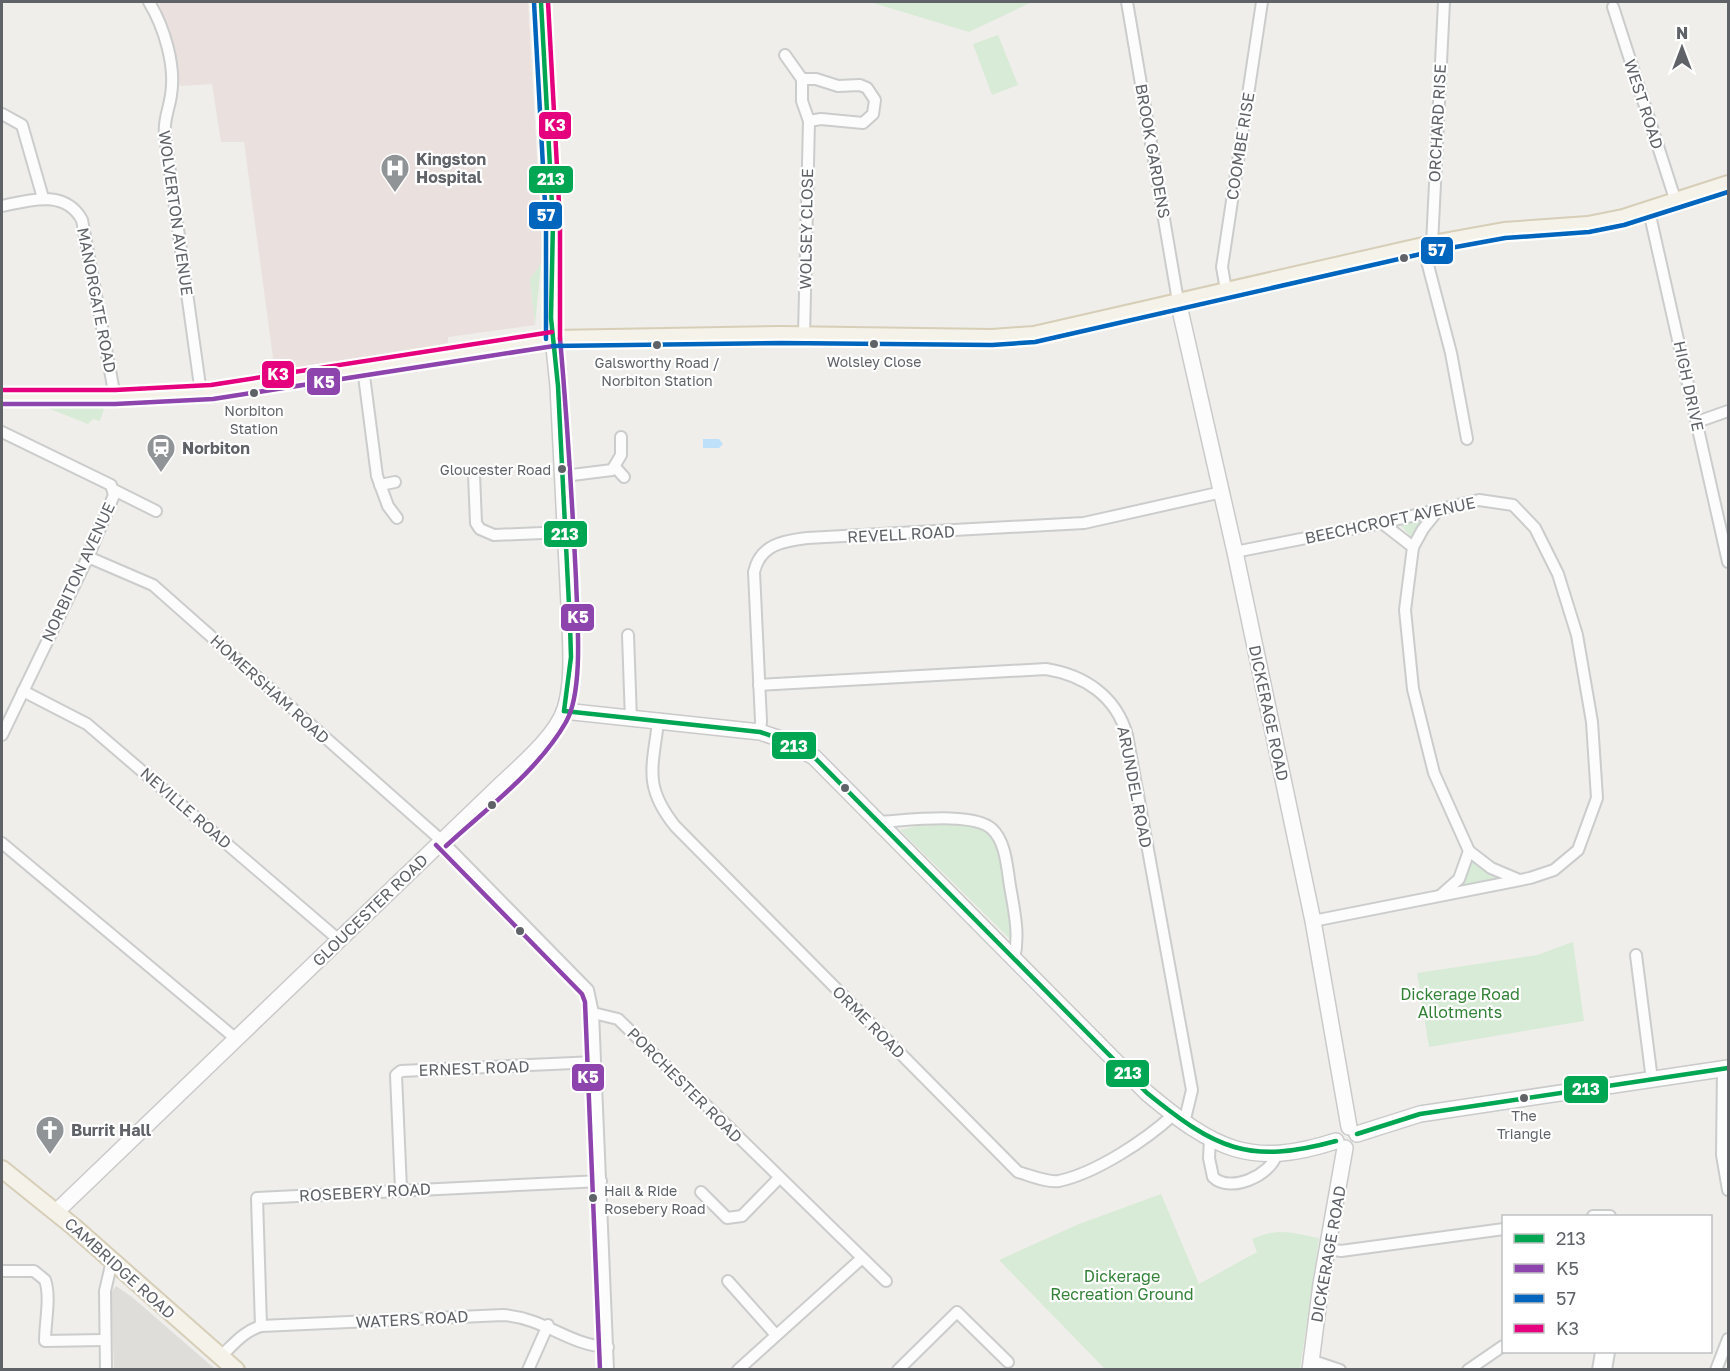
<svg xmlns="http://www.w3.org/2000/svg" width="1730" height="1371" viewBox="0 0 1730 1371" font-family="'Golos Text',sans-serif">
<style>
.industrial{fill:#dfddda}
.medical{fill:#eae0de}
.green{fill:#d8ebd6}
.water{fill:#bfe0f9}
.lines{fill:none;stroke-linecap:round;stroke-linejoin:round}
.street-casing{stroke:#cbcccc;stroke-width:14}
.secondary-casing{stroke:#cacacb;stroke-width:18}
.primary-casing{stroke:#d7ceb8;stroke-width:20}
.street{stroke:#fdfcfc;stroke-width:10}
.secondary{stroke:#fdfcfc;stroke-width:15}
.primary{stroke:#f4f2e9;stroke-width:16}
.bus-1-casing{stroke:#fff;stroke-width:9}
.bus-2-casing{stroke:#fff;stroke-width:9}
.bus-3-casing{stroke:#fff;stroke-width:9}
.bus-4-casing{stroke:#fff;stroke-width:9}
.bus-1{stroke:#00a651;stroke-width:4.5}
.bus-2{stroke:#8e44ad;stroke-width:4.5}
.bus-3{stroke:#0065bd;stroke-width:4.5}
.bus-4{stroke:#e5007d;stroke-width:4.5}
.bus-dot{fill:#5f6368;stroke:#fff;stroke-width:2}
.labels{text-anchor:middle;stroke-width:4.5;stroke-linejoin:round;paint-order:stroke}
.bus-label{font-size:14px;fill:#5f6368;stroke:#fff}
.street-label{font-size:16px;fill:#5f6368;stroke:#fff}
.poi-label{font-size:16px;font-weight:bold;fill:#5f6368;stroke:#fff;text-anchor:start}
.park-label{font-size:16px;fill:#348238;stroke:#fff}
.line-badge{stroke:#fff;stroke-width:2}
.badge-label{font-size:16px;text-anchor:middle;font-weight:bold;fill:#fff}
</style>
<rect width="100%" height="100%" fill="#efeeea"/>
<polygon class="industrial" points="116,1286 132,1297 215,1369 114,1369 111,1293"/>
<polygon class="medical" points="159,2 528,2 542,245 541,264 530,279 535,325 448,337 448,343 275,373 244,142 221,142 212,84 180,86"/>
<g class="green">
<polygon points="870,2 1032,2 969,32"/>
<polygon points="998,35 1018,85 992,95 973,44"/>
<polygon points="541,264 535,325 530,279"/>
<polygon points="35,403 105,405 100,421 93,419 88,424"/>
<polygon points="1422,517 1412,538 1398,522"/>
<polygon points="973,823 990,831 998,847 1012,941 900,830 917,826"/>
<polygon points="1472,859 1497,878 1463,885"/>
<polygon points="1573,942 1584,1021 1429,1047 1417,973 1537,955"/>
<path d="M1161,1194l38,90 58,-32 -5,-13c27,-12 39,-6 67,-1l-19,131h-195l-106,-109 80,-36z"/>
</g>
<polygon class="water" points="703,439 719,439 723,444 719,448 703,448"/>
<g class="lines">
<g class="street-casing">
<g id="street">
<path d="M149,2c15,25 27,63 22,93 -2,15 -8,25 -6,41l36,257"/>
<polyline points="1127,2 1178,301"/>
<polyline points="1613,7 1676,202"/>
<polyline points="785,55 802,79 802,101 809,121 804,336"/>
<polyline points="802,79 816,79 838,86 860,85 867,88 875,100 873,114 863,123 821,119 809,121"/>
<polyline points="2,114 22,125 43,198"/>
<path d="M2,206c28,-6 63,-17 80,14l33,177"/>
<polyline points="1649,211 1728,562"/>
<polyline points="1432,244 1444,2"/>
<polyline points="1423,246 1451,353 1467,439"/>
<polyline points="1226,290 1222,267 1262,2"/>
<polyline points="363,368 377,476 388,506 397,518"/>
<polyline points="1697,422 1728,411"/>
<polyline points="2,432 111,485 114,495 88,557 2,735"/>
<polyline points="615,467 624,477"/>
<polyline points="474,474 476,523 480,529 494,535 565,532"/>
<polyline points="564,476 612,470 621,455 621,437"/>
<polyline points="380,485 395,482"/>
<polyline points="114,490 156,511"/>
<polyline points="1382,523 1413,547 1405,610 1413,689 1434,773 1469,851 1491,868 1517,879"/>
<polyline points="1413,547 1423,529 1439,509"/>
<polyline points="1235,552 1382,523 1479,500 1513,505 1535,528 1558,574 1577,635 1592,722 1597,798 1578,850 1554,870 1530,878 1313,921"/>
<polyline points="88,557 153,585 441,840 588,990 593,1013 608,1370"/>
<polyline points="628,635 631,720"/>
<path d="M759,685l287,-16c38,6 70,27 81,66l65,355 -8,33"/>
<polyline points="23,691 87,724 339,940"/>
<path d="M658,723c-6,46 -14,64 17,103l343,346c11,3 30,11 41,9 37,-8 87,-41 114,-66"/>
<path d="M760,732l1,-11 -7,-149c6,-27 28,-31 53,-34l277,-15 138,-31"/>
<path d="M878,822c25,-1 96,-11 114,7 14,13 15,39 18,57 4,24 10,48 4,73"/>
<polyline points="2,843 235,1038"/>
<polyline points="1441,895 1459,879 1469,851"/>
<polyline points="1636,955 1652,1080"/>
<polyline points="593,1013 618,1019 886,1281"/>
<polyline points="1723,1069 1722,1155 1728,1190"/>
<path d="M1210,1139l-1,19 4,19c17,17 58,-2 63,-22"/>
<polyline points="401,1189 396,1075 401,1071 595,1062"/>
<polyline points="701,1192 727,1218 742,1216 779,1178"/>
<polyline points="1593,1216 1610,1216"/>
<polyline points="1329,1249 1341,1251 1504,1229"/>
<path d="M2,1271h32l11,9c6,17 0,42 0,61l59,-1"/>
<polyline points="728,1281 776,1335"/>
<polyline points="261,1326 257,1198 601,1181"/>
<path d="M221,1356c13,-12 23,-25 40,-30l242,-11c42,3 67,31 105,32"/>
<polyline points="1313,1361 1340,1370"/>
<polyline points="106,1370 105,1291 112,1261"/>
<polyline points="528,1370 548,1325"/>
<polyline points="738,1370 861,1259"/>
<polyline points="898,1370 957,1312 1008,1362"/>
<polyline points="1468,1370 1503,1346"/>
<polyline points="1598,1370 1601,1352"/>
<polyline points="1606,1370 1609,1352"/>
<polyline points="1716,1370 1728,1339"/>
</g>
</g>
<g class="secondary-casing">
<g id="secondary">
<polyline points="1178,301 1235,552 1313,921 1349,1127"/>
<path d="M564,711l196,21 24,8 30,17 333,336c67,56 103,76 189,48"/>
<polyline points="1357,1134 1420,1114 1728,1068"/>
<path d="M56,1212l436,-419c22,-22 63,-54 73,-84 8,-26 6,-58 5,-84l-12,-239 -7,-68 2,-96 -12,-220"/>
<polyline points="1310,1370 1321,1284 1345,1148"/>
</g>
</g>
<g class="primary-casing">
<g id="primary">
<polyline points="2,397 115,397 212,392 553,339 781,335 992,338 1034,335 1432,244 1504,231 1588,225 1623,218 1728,184"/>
<polyline points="2,1169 74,1227 236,1370"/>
</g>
</g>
<use href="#street" class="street"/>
<use href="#secondary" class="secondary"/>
<use href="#primary" class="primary"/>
<g class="bus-1-casing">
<g id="bus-1">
<polyline points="541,2 553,222 551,318 558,386 570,625 571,657 564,711"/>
<path d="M564,711l196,21 24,8 30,17 333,336c69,56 101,72 189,48"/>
<polyline points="1357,1134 1420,1114 1728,1068"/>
</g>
</g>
<g class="bus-2-casing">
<g id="bus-2">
<polyline points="2,404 115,404 213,399 554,346"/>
<polyline points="436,845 582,994 585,1002 600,1370"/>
<path d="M446,846c41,-38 92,-75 120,-124 18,-32 11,-106 10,-143 -4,-81 -9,-161 -16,-241"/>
</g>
</g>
<g class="bus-3-casing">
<g id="bus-3">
<polyline points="534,2 546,222 546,339"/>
<polyline points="553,346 781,343 992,345 1035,342 1434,251 1505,238 1589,232 1624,225 1728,192"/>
</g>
</g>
<g class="bus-4-casing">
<g id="bus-4">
<polyline points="548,2 560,222 560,339"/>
<polyline points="2,390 115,390 211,385 552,332"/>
</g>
</g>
<use href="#bus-1" class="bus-1"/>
<use href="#bus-2" class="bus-2"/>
<use href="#bus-3" class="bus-3"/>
<use href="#bus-4" class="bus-4"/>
</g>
<defs>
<g id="hospital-pin" transform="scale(1.5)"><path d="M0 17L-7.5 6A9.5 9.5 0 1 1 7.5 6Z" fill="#919496" stroke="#fff"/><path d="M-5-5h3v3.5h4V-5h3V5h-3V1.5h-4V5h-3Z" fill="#fff"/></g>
<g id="station-pin" transform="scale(1.5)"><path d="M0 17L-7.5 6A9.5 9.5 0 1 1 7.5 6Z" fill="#919496" stroke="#fff"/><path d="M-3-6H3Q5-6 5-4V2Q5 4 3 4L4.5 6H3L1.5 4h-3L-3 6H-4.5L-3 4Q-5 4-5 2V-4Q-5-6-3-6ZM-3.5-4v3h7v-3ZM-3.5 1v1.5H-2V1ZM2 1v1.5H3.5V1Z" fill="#fff"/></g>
<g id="church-pin" transform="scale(1.5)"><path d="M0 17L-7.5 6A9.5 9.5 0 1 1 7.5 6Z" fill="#919496" stroke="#fff"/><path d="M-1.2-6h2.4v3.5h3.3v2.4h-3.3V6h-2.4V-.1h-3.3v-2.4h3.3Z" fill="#fff"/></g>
</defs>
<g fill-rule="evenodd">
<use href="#hospital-pin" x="395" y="168"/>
<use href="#station-pin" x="161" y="448"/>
<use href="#church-pin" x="50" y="1130"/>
</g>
<g class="bus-dot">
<circle cx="1404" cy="258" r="5"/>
<circle cx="874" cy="344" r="5"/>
<circle cx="657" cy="345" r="5"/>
<circle cx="254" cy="393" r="5"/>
<circle cx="562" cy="469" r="5"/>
<circle cx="845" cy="788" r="5"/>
<circle cx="492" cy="805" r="5"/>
<circle cx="520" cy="931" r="5"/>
<circle cx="1524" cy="1098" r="5"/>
<circle cx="593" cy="1198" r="5"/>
</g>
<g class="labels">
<g class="bus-label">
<text x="874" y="367">Wolsley Close</text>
<text x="657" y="368">Galsworthy Road /<tspan x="657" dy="18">Norbiton Station</tspan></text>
<text x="254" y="416">Norbiton<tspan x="254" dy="18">Station</tspan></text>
<text x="551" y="475" text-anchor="end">Gloucester Road</text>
<text x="1524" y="1121">The<tspan x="1524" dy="18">Triangle</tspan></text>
<text x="604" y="1196" text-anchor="start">Hail &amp; Ride<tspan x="604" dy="18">Rosebery Road</tspan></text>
</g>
<g class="street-label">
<text transform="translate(1644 104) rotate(72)" y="6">WEST ROAD</text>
<text transform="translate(1437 123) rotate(-87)" y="6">ORCHARD RISE</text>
<text transform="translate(1240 146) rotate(-81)" y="6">COOMBE RISE</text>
<text transform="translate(1153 151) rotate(80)" y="6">BROOK GARDENS</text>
<text transform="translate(176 213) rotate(82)" y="6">WOLVERTON AVENUE</text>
<text transform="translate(806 229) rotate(-89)" y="6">WOLSEY CLOSE</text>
<text transform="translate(97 300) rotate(79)" y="6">MANORGATE ROAD</text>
<text transform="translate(1689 386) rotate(78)" y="6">HIGH DRIVE</text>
<text transform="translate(1390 520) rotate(-12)" y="6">BEECHCROFT AVENUE</text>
<text transform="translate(901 534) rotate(-3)" y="6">REVELL ROAD</text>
<text transform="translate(78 572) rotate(-65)" y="6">NORBITON AVENUE</text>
<text transform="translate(270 689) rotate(42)" y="6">HOMERSHAM ROAD</text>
<text transform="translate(1269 713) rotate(78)" y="6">DICKERAGE ROAD</text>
<text transform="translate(1135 787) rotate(79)" y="6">ARUNDEL ROAD</text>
<text transform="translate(186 808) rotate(41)" y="6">NEVILLE ROAD</text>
<text transform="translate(370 910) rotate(-44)" y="6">GLOUCESTER ROAD</text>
<text transform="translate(869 1022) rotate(45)" y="6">ORME ROAD</text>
<text transform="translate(474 1068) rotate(-2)" y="6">ERNEST ROAD</text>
<text transform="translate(685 1085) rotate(45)" y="6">PORCHESTER ROAD</text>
<text transform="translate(365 1192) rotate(-3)" y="6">ROSEBERY ROAD</text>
<text transform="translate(1328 1254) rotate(-80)" y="6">DICKERAGE ROAD</text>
<text transform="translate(120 1268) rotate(42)" y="6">CAMBRIDGE ROAD</text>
<text transform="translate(412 1319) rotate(-3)" y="6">WATERS ROAD</text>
</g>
<g class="poi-label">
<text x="416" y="165">Kingston<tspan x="416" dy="18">Hospital</tspan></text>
<text x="182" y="454">Norbiton</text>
<text x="71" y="1136">Burrit Hall</text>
</g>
<g class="park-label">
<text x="1460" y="1000">Dickerage Road<tspan x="1460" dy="18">Allotments</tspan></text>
<text x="1122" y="1282">Dickerage<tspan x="1122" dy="18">Recreation Ground</tspan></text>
</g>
</g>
<g class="line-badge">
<rect x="538" y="111" width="34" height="29" rx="6" fill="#e5007d"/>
<rect x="528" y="165" width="46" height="29" rx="6" fill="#00a651"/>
<rect x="528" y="201" width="35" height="29" rx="6" fill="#0065bd"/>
<rect x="1420" y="236" width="34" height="29" rx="6" fill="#0065bd"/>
<rect x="261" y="360" width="34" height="29" rx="6" fill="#e5007d"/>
<rect x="306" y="367" width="35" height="29" rx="6" fill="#8e44ad"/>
<rect x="543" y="520" width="45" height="28" rx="6" fill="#00a651"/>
<rect x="560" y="603" width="35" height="29" rx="6" fill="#8e44ad"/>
<rect x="771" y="731" width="46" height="29" rx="6" fill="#00a651"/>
<rect x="1105" y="1059" width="45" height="29" rx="6" fill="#00a651"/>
<rect x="571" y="1063" width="34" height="29" rx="6" fill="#8e44ad"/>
<rect x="1563" y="1075" width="46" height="29" rx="6" fill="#00a651"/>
</g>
<g class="badge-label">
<text x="555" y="131">K3</text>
<text x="551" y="185">213</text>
<text x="546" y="221">57</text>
<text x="1437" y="256">57</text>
<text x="278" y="380">K3</text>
<text x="324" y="388">K5</text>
<text x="565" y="540">213</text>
<text x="578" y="623">K5</text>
<text x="794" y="752">213</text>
<text x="1128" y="1079">213</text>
<text x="588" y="1083">K5</text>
<text x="1586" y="1095">213</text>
</g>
<rect width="1730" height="1371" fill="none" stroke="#5f6368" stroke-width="6"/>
<rect x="1502" y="1215" width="210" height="138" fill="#ffffff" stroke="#bfc1c3" stroke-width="1.5"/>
<rect x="1514" y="1234" width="30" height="9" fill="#00a651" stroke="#bfc1c3" stroke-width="1.5"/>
<text x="1556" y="1245" font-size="18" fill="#5f6368">213</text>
<rect x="1514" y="1264" width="30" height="9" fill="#8e44ad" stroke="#bfc1c3" stroke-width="1.5"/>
<text x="1556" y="1275" font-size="18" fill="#5f6368">K5</text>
<rect x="1514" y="1294" width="30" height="9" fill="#0065bd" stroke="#bfc1c3" stroke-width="1.5"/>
<text x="1556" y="1305" font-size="18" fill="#5f6368">57</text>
<rect x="1514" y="1324" width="30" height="9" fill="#e5007d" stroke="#bfc1c3" stroke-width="1.5"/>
<text x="1556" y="1335" font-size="18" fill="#5f6368">K3</text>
<g transform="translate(1682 48)" stroke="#ffffff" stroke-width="4.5" paint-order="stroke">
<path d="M0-4.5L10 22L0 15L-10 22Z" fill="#5f6368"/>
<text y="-9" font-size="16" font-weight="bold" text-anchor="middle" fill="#5f6368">N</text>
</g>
</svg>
